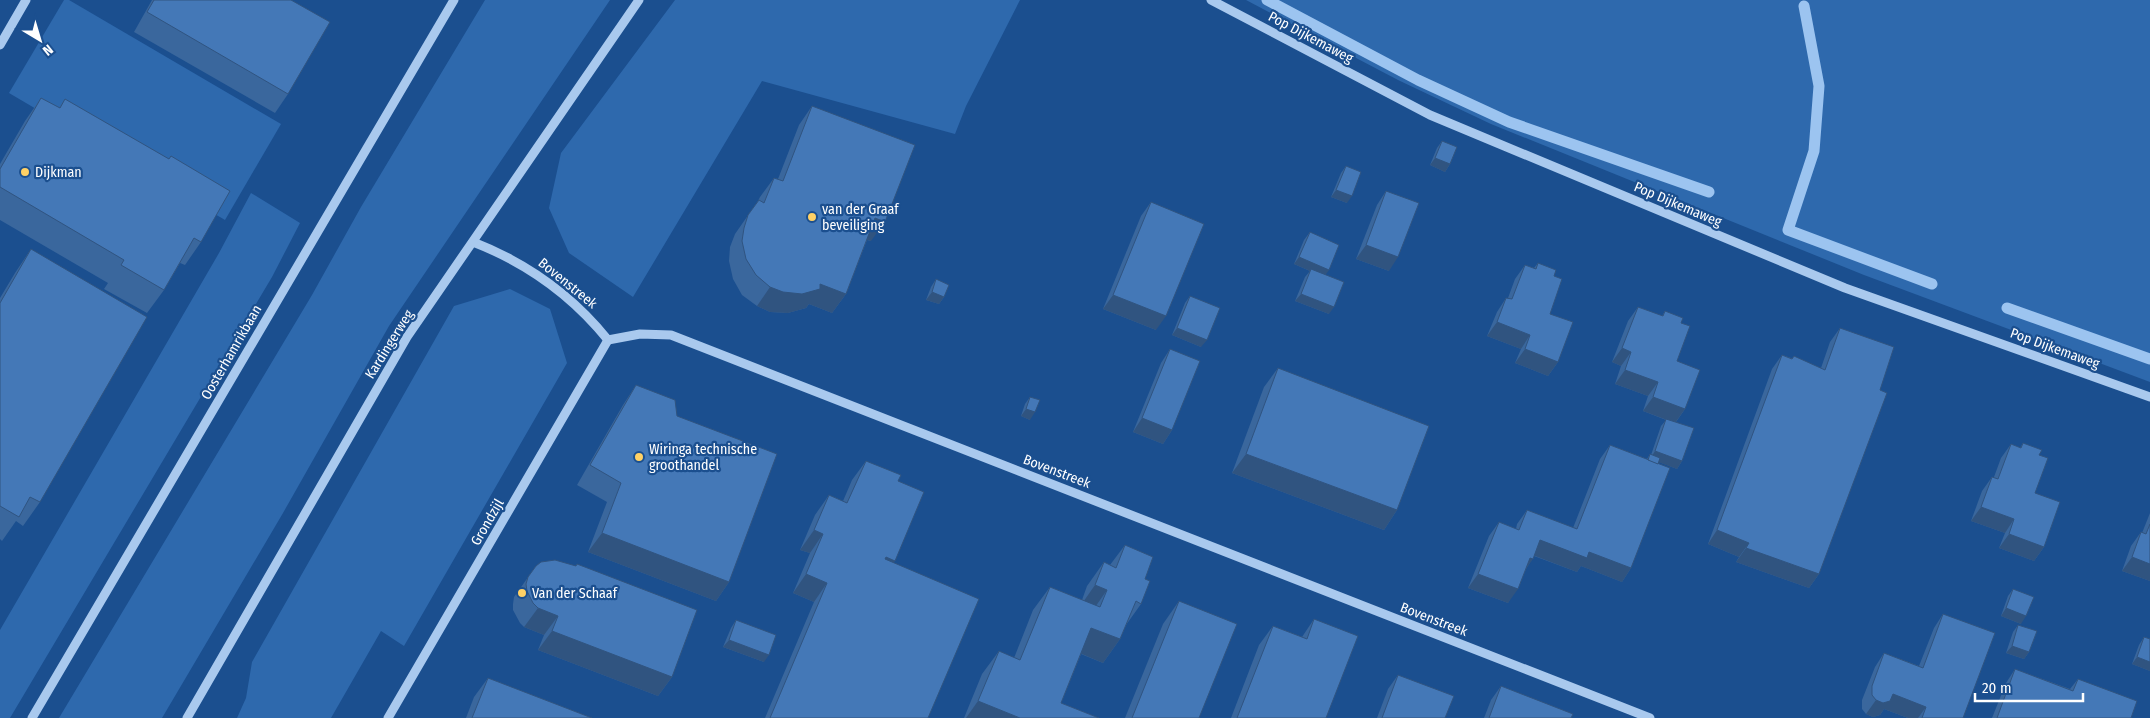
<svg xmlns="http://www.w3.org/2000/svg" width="2150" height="718" viewBox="0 0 2150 718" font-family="'Fira Sans Condensed',sans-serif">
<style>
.green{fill:#2e69ad}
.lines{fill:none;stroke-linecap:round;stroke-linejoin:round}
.stream{stroke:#9cc4f0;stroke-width:11}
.minor{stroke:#a9c9ee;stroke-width:9}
.wall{fill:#3a679d}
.shaded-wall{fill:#305480}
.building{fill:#4478b7;stroke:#305480}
.poi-dot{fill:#ffd166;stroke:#1b4f8f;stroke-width:2}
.labels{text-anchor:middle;stroke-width:4.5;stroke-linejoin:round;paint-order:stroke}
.street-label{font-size:14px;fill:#fff;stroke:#1b4f8f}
.poi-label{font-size:14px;fill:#fff;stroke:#1b4f8f;text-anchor:start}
</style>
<rect width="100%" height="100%" fill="#1b4f8f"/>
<g class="green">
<polygon points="64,0 69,0 281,124 225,220 9,93"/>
<polygon points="485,0 610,0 389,326 283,513 162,718 59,718 312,295 361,207"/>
<polygon points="675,0 1020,0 966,106 955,134 762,81 633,297 569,253 549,208 561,153"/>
<polygon points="1246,0 2150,0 2150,382 1864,275 1491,124 1398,80"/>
<polygon points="251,193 300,223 272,277 10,718 0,718 0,630 219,253"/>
<polygon points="510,289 550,309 567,363 404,646 381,631 331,718 237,718 246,698 252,662 454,306"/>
</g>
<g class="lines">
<g class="stream">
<polyline points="1267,0 1418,80 1509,122 1709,192"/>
<polyline points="1804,6 1819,86 1814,151 1788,230 1932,284"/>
<polyline points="2007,308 2150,359"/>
</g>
<g class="minor">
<polyline points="1211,0 1430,115 1845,288 2150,397"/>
<polyline points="0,45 26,0"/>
<path d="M473,242c54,21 98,52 135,98l32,-6 31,1 979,383"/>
<polyline points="32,718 454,0"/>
<polyline points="187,718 407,337 639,0"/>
<polyline points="388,718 608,340"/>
</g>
</g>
<g class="wall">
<polygon points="152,0 291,0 288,94 275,113 134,32"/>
<polygon points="41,98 59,108 65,99 201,242 185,265 180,263 164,290 147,313 104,289 108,283 0,220 0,164 25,121"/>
<polygon points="812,106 871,241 867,240 846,294 832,313 809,304 806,308 788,313 770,312 757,306 742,295 733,279 729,261 730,247 735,234 758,201 760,197 774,178 778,179 799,125"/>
<polygon points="1442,141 1450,164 1445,172 1430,165 1437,148"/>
<polygon points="1346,166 1347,203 1331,197 1341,173"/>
<polygon points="1386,191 1389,271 1356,259 1377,205"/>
<polygon points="1151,202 1156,330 1103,309 1141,216"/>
<polygon points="1310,232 1325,275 1329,314 1295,301 1305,277 1310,271 1294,264 1304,240"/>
<polygon points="31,249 40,502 23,526 16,521 2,541 0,539 0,298 15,273"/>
<polygon points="1538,263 1554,276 1550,314 1558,362 1548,376 1515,363 1521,349 1487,336 1497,312 1506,298 1508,298 1515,279 1525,265 1534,268"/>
<polygon points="936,279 944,297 939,304 926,300 931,287"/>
<polygon points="1190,296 1201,347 1172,335 1185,303"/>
<polygon points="1638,307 1662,316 1665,311 1681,323 1677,361 1685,409 1676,422 1682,461 1677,469 1659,462 1631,568 1622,582 1581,566 1577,572 1534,556 1526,569 1508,603 1468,588 1489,536 1499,522 1516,529 1517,524 1527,510 1573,528 1600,459 1610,445 1647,459 1650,454 1651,455 1661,426 1666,420 1643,411 1648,396 1615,384 1621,366 1612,362 1628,321"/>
<polygon points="1840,328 1819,574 1809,588 1736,562 1739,557 1708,544 1772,369 1782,355 1821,368 1830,342"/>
<polygon points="1170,349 1172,430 1163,444 1133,432 1161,363"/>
<polygon points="1278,368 1397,510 1384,530 1232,473 1264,387"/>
<polygon points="636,385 677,416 729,582 716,601 588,552 607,502 577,485 623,405"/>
<polygon points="1030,397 1030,420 1021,416 1025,404"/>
<polygon points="2023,443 2039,455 2035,493 2044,547 2034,561 1999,548 2005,533 1971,521 1982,491 1992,477 1994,477 2001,458 2011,444 2020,448"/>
<polygon points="866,461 898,481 894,563 928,718 765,718 814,602 793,593 810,553 800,550 815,515 829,495 843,501 852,480"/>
<polygon points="2150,513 2150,581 2122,571 2131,546 2141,532 2142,533"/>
<polygon points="1125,545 1145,579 1141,604 1126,625 1120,639 1103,663 1081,654 1061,703 1099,718 964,718 982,674 999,651 1014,658 1033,610 1050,587 1082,600 1087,586 1104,562 1110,565"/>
<polygon points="577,564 672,677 658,696 538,650 544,635 524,627 520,623 513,610 513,604 514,597 536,566 576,566"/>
<polygon points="2013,589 2021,624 2001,616 2008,596"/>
<polygon points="1179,601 1199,718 1125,718 1163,624"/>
<polygon points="1943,614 1963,718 1908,718 1884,709 1880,715 1873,717 1866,714 1862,709 1862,700 1875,667 1884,653 1919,666 1934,628"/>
<polygon points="1314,619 1326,718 1231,718 1259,645 1273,626 1302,637"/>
<polygon points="736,620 764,662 723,647 731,628"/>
<polygon points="2018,625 2029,652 2024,659 2006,653 2013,632"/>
<polygon points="2144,637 2150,639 2150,671 2132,664 2139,645"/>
<polygon points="2015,669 2070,689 2078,679 2131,718 1992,718 2006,683"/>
<polygon points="1398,675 1445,718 1377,718 1388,689"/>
<polygon points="488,678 592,718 466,718 474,697"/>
<polygon points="1501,686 1571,718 1484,718 1491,700"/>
</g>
<g class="shaded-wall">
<polygon points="1435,158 1450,164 1445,172 1430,165"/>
<polygon points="1336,190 1352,196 1347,203 1331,197"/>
<polygon points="875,218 885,222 871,241 861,238"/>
<polygon points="1366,245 1398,257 1389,271 1356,259"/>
<polygon points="1299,257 1329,270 1324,277 1294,264"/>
<polygon points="820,284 846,294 832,313 809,304 806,308 788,313 770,312 757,306 770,287"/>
<polygon points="932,292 944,297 939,304 926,300"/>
<polygon points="1301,294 1334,307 1329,314 1295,301"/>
<polygon points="1113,295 1166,316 1156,330 1103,309"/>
<polygon points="1497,322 1530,335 1521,349 1487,336"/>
<polygon points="1177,328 1207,340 1201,347 1172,335"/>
<polygon points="1622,348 1631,352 1621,366 1612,362"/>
<polygon points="1525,349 1558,362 1548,376 1515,363"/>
<polygon points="1625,370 1658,382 1648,396 1615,384"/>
<polygon points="1653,397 1685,409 1675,423 1643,411"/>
<polygon points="1026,409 1035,412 1030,420 1021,416"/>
<polygon points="1142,418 1172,430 1163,444 1133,432"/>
<polygon points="1655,451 1682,461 1677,469 1650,459"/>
<polygon points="1246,454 1397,510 1384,530 1232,473"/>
<polygon points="1981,507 2014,519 2005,533 1971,521"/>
<polygon points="814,530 823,534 810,553 800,550"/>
<polygon points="1717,530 1749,543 1739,557 1708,544"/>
<polygon points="602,533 729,582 716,601 588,552"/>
<polygon points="2009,534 2044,547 2034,561 1999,548"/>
<polygon points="1540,540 1589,552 1631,568 1622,582 1581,566 1577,572 1530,554"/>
<polygon points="1746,548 1819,574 1809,588 1736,562"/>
<polygon points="886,557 895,561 882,580 872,576"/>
<polygon points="2132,557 2150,564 2150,581 2122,571"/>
<polygon points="1530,558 1533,559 1523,573"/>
<polygon points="806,574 827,583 814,602 793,593"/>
<polygon points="1478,574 1518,589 1508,603 1468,588"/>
<polygon points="1095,585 1107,590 1091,613 1079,608"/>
<polygon points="538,608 558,616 544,635 524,627"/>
<polygon points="2006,608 2026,616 2021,624 2001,616"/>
<polygon points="1091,628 1120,639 1103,663 1075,651"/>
<polygon points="552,631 672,677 658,696 538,650"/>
<polygon points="729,640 769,655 764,662 723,647"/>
<polygon points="2012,646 2029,652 2024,659 2006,653"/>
<polygon points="2137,657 2150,662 2150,671 2132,664"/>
<polygon points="1893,694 1926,707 1918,718 1908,718 1884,709 1880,715 1873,717 1866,714 1876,700"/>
<polygon points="978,701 1020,718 966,718"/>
</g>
<g class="building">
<polygon points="154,0 291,0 330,22 288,94 147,12"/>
<polygon points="41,98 60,108 65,99 169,159 171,156 230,191 201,242 194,238 164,290 121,265 124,260 0,187 0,169"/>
<polygon points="812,106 915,145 885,222 875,218 846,294 820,284 820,289 802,294 783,292 770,287 756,275 746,259 742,241 744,228 748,215 759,200 764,203 774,178 783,181"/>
<polygon points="1442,141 1457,147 1450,164 1435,158"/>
<polygon points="1346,166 1361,172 1352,196 1336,190"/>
<polygon points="1386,191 1419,203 1398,257 1366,245"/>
<polygon points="1151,202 1204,224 1166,316 1113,295"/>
<polygon points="1310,232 1339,245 1329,270 1299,257"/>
<polygon points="31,249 147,317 40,502 30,497 19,517 0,506 0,303"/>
<polygon points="1538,263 1556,270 1554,276 1562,279 1550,314 1573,322 1558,362 1525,349 1530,335 1497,322 1506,298 1512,299 1525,265 1536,269"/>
<polygon points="1311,269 1344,282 1334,307 1301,294"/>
<polygon points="936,279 949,285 944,297 932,292"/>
<polygon points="1190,296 1220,308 1207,340 1177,328"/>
<polygon points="1638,307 1663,316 1665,311 1683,318 1681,323 1690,326 1677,361 1700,370 1685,409 1653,397 1658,382 1625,370 1631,352 1622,348"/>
<polygon points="1840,328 1894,347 1880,390 1887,393 1819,574 1746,548 1749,543 1717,530 1782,355 1792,359 1794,356 1825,370"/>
<polygon points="1170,349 1200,361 1172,430 1142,418"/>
<polygon points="1278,368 1429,426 1397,510 1246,454"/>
<polygon points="636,385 675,400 677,416 777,454 729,582 602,533 621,483 590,465"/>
<polygon points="1030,397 1040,400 1035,412 1026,409"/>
<polygon points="1666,419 1694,428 1682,461 1655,451"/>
<polygon points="2023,443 2042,450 2039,455 2048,458 2035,493 2060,502 2044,547 2009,534 2014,519 1981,507 1992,477 1998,479 2011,444 2021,448"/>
<polygon points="1610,445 1670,468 1631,568 1589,552 1587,558 1540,540 1533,559 1530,558 1518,589 1478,574 1499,522 1519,530 1527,510 1577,529"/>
<polygon points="1650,454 1660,458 1658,464 1648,460"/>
<polygon points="866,461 901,475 898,481 924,492 895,561 886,557 885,559 979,599 928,718 770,718 827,583 806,574 823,534 814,530 829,495 847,503"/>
<polygon points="2150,524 2150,564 2132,557 2141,532 2146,534"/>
<polygon points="1125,545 1153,557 1145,579 1150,581 1141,604 1136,601 1120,639 1091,628 1061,703 1099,718 1020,718 978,701 999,651 1020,660 1050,587 1100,607 1107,590 1095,585 1104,562 1116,568"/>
<polygon points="555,560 576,566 577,564 697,610 672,677 552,631 558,616 538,608 533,603 527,591 526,584 528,577 536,566 541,562"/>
<polygon points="2013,589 2034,597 2026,616 2006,608"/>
<polygon points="1179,601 1237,624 1199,718 1132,718"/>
<polygon points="1943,614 1995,633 1963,718 1922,718 1926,707 1893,694 1890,701 1883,703 1876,700 1872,695 1872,686 1884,653 1923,668"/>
<polygon points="1314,619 1358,636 1326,718 1237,718 1273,626 1307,639"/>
<polygon points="736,620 776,635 769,655 729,640"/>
<polygon points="2018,625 2037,631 2029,652 2012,646"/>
<polygon points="2144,637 2150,639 2150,662 2137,657"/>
<polygon points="2015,669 2073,691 2078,679 2137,701 2131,718 1997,718"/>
<polygon points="1398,675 1454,696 1445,718 1382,718"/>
<polygon points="488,678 592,718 472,718"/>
<polygon points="1501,686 1573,714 1571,718 1489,718"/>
</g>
<g class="poi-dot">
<circle cx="25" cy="172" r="5"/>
<circle cx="812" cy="217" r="5"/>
<circle cx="639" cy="457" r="5"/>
<circle cx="522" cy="593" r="5"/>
</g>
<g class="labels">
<g class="street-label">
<text transform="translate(1311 37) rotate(28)" y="5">Pop Dijkemaweg</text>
<text transform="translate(1678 204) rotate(23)" y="5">Pop Dijkemaweg</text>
<text transform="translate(568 283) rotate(39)" y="5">Bovenstreek</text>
<text transform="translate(389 344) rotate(-58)" y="5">Kardingerweg</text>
<text transform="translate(2055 348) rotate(20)" y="5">Pop Dijkemaweg</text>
<text transform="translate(231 352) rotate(-60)" y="5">Oosterhamrikbaan</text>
<text transform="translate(1057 471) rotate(21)" y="5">Bovenstreek</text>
<text transform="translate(487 522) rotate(-60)" y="5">Grondzijl</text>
<text transform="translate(1434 619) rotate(21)" y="5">Bovenstreek</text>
</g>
<g class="poi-label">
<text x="35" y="177">Dijkman</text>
<text x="822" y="214">van der Graaf<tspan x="822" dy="16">beveiliging</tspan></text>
<text x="649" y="454">Wiringa technische<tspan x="649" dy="16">groothandel</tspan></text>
<text x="532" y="598">Van der Schaaf</text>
</g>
</g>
<g transform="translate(40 40) rotate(142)" stroke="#1b4f8f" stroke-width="4" paint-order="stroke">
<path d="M0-4L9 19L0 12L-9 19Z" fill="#ffffff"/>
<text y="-8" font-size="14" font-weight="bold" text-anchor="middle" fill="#ffffff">N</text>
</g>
<path d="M1975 693v8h108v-8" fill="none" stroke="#ffffff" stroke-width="2.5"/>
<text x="1982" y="693" font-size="15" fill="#ffffff" stroke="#1b4f8f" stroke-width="4" paint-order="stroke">20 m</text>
</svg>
